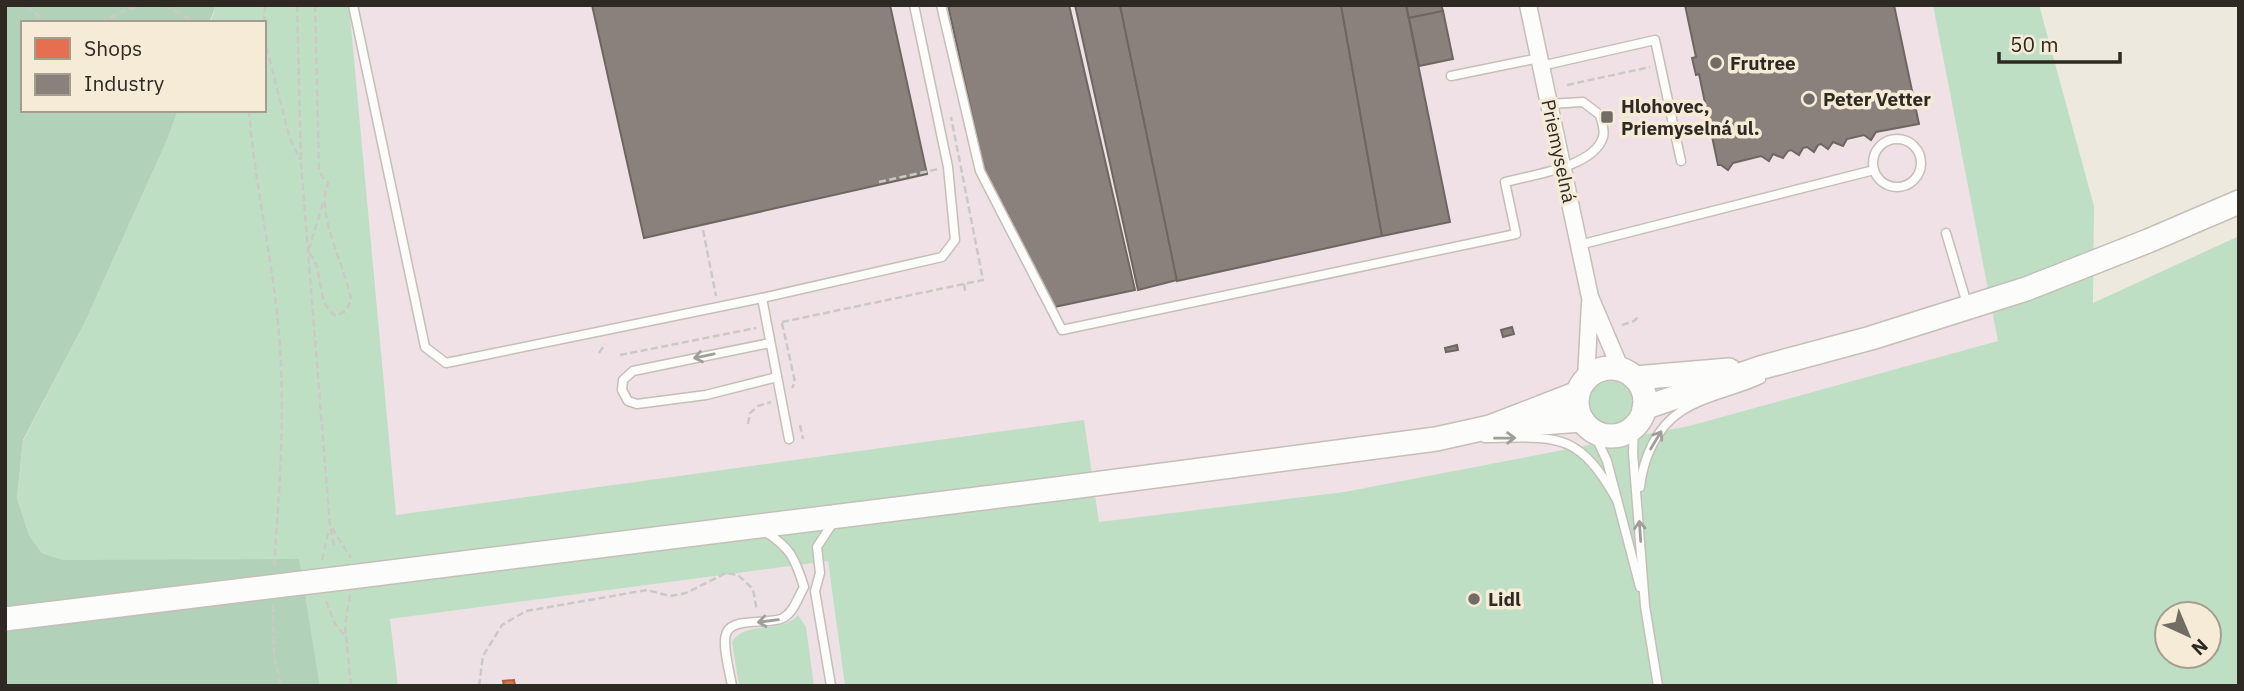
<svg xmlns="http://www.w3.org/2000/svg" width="2244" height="691" viewBox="0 0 2244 691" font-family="'IBM Plex Sans',sans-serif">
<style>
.commercial{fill:#eee1e6}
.industrial{fill:#efe1e5}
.green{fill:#bfdfc5;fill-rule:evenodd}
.forest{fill:#b1d2b8}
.shops{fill:#e76f51;stroke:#b05a43;stroke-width:2}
.industry{fill:#8a817c;stroke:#6e6761;stroke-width:2}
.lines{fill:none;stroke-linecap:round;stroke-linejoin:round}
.service-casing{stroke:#c4bfb7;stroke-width:11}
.minor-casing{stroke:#c4bfb7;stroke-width:19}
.secondary-casing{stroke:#c4bfb7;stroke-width:26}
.path{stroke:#cbc9c6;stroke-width:2.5;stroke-dasharray:7 3.5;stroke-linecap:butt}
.service{stroke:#fcfcfa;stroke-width:8}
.minor{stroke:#fcfcfa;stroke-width:16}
.secondary{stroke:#fcfcfa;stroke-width:23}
.secondary-bridge-casing{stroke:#c4bfb7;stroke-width:26;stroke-linecap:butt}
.secondary-bridge{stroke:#fcfcfa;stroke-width:23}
.oneway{stroke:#9f9e99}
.poi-dot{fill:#716d64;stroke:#f5ebd7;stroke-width:2.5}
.labels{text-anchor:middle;stroke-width:7;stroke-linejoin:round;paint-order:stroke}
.poi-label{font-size:19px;font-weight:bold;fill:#2e2a23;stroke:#f5ebd7;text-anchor:start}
.street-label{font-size:19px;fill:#2e2a23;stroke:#f5ebd7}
</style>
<rect width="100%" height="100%" fill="#eee9de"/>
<polygon class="commercial" points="828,561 845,686 398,686 389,619"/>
<polygon class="industrial" points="349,5 1933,5 1999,341 1689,426 1344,492 1098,522 1083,421 395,515"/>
<g class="green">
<path d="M216,5h133l47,510 688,-95 15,102 245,-30 345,-66 309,-85 -65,-336h106l55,201 -1,97 146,-67v450h-1394l-17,-125 -438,58 8,67h-78l-22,-126h-235l-21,-7 -13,-18 -12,-37 6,-57 62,-119 82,-182 11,-30h86v-87h-54zM2167,614h42v42h-42z"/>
<circle cx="1611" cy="402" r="24"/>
<path d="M798,615l8,12 8,59h-75l-7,-44c13,-22 50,-8 66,-27z"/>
</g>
<polygon class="forest" points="5,5 216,5 209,23 23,23 23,110 178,110 167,140 85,322 23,440 17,498 29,535 42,553 63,560 299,559 320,686 5,686"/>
<polygon class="shops" points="514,680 515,686 504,686 503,681"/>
<g class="industry">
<polygon points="592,5 890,5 927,174 644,238"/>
<polygon points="948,5 1069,5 1135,290 1054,307 984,170"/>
<polygon points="1075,5 1120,5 1177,280 1138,290"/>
<polygon points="1120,5 1341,5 1382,236 1177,281"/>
<polygon points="1341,5 1406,5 1450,222 1382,236"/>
<polygon points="1406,5 1441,5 1443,11 1409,18"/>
<polygon points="1685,5 1894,5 1919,124 1876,132 1871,140 1864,135 1847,139 1843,146 1833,142 1828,149 1821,144 1818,145 1814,152 1807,147 1803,148 1799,155 1791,150 1788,151 1783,158 1773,154 1769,161 1761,156 1733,163 1728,170 1721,165 1718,165 1699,74 1696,75 1692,58 1696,57"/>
<polygon points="1443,11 1453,59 1419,66 1409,18"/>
<polygon points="1512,327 1514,334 1503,337 1501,330"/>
<polygon points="1457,345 1458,350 1446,352 1445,348"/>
</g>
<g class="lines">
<g class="service-casing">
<g id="service">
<polyline points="353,5 425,347 446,363 762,298 942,257 955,240 948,167 914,5"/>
<path d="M941,5l39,166 82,159 454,-96 -11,-52c27,-7 89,-15 98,-45 2,-7 -1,-15 -3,-22l-17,-13 -34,2"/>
<polyline points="1541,66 1655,40 1681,161"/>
<polyline points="1451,76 1539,58"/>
<circle cx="1897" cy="163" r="24"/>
<polyline points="1946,233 1967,304"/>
<polyline points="1579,245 1874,170"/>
<polyline points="762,298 789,439"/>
<polyline points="770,343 633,371 623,380 622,390 628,401 637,404 706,395 777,377"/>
<polyline points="1634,427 1633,453 1645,606 1658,686"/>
<polyline points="1593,431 1607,461 1640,587"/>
<path d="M1485,438c73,-1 93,-7 132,62"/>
<path d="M1640,487c3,-28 16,-59 40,-75 23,-16 56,-21 81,-33"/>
<path d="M732,686c-2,-13 -11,-44 -5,-54 7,-15 43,-7 56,-14 11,-6 15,-21 21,-31 -9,-29 -14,-40 -40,-56"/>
<polyline points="831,686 815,591 820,573 817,547 834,521"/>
</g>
</g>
<g class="minor-casing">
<g id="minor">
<polyline points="1528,5 1590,297 1621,370"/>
<polyline points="1586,379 1590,303"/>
</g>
</g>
<g class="secondary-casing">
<g id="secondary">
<circle cx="1611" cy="402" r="34"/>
<polyline points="1635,378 1729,370"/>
<polyline points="1644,408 1763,367 1871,338 2026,289 2148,241 2239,202"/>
<polyline points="1514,425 1582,420"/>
<polyline points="351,577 1064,488 1436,439 1490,427 1578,393"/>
</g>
</g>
<g class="path">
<polyline points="28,5 30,9 48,23"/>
<polyline points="165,5 196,23"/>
<polyline points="297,5 301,163 330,526 334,546"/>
<path d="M315,5l4,163 3,8 6,7c-13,31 18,84 23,117l-5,11 -10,5c-22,-12 -10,-48 -28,-64l16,-52"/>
<polyline points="101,23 121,12 145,5"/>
<polyline points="264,23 265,5"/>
<polyline points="264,37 289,136 300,160"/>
<polyline points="1567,85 1650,67"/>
<path d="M249,110c6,80 26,158 31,238 5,73 -1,146 -6,219"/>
<polyline points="879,182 938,169"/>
<polyline points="703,230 716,296"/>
<polyline points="964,284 965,291"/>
<polyline points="782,322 983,280 951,117"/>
<polyline points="782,323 795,382 792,388"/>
<polyline points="1622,325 1634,321 1638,317"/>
<polyline points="599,353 605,344"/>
<polyline points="620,355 756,328"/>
<polyline points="748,424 750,413 758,406 771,402"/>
<polyline points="800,425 803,439"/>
<polyline points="332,528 351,558"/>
<polyline points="322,560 329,529"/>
<polyline points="350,595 345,625 351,686"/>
<polyline points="326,601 335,624 345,636"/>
<polyline points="273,605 274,654 281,686"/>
<polyline points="479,686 483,656 502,625 526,611 647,590 670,596 686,593 726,573 738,575 753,589 757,611"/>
</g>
<use href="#service" class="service"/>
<use href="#minor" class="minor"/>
<use href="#secondary" class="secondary"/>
<g class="secondary-bridge-casing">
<polyline id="secondary-bridge" points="5,619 351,577"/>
</g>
<use href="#secondary-bridge" class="secondary-bridge"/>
</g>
<defs><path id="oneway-shaft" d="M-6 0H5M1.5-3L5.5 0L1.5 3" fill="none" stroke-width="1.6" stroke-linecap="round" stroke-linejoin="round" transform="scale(1.75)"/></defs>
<g class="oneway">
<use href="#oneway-shaft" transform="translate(704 356) rotate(168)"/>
<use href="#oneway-shaft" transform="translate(1505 438) rotate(-1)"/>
<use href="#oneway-shaft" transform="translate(1656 440) rotate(-59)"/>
<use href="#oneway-shaft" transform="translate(1640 531) rotate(-94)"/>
<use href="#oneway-shaft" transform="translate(768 621) rotate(173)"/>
</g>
<g class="poi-dot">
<circle cx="1716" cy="63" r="7"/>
<circle cx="1809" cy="99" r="7"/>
<rect x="1600" y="110" width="14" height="14" rx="3.5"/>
<circle cx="1474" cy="599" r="7"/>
</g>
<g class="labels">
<g class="poi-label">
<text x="1730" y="70">Frutree</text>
<text x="1823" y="106">Peter Vetter</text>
<text x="1621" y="113">Hlohovec,<tspan x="1621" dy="22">Priemyselná ul.</tspan></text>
<text x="1488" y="606">Lidl</text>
</g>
<g class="street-label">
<text transform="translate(1559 151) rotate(78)" y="7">Priemyselná</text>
</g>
</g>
<rect width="2244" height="691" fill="none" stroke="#2e2a23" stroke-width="14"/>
<rect x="21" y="21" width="245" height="91" fill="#f5ebd7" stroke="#a59e8f" stroke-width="2"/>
<rect x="35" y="38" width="35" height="21" fill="#e76f51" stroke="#a59e8f" stroke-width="2"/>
<text x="84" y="56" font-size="21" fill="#2e2a23">Shops</text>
<rect x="35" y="74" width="35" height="21" fill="#8a817c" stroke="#a59e8f" stroke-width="2"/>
<text x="84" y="91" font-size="21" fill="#2e2a23">Industry</text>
<g transform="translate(2188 635) rotate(136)"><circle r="33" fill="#f5ebd7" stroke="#a59e8f" stroke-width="2"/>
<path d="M0-5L12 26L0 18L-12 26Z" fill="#716d64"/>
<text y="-10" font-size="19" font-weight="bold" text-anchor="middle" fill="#2e2a23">N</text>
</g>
<path d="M1999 52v10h121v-10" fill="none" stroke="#2e2a23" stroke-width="3.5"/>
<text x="2010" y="52" font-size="21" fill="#2e2a23" stroke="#f5ebd7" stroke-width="5" paint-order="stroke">50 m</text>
</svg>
